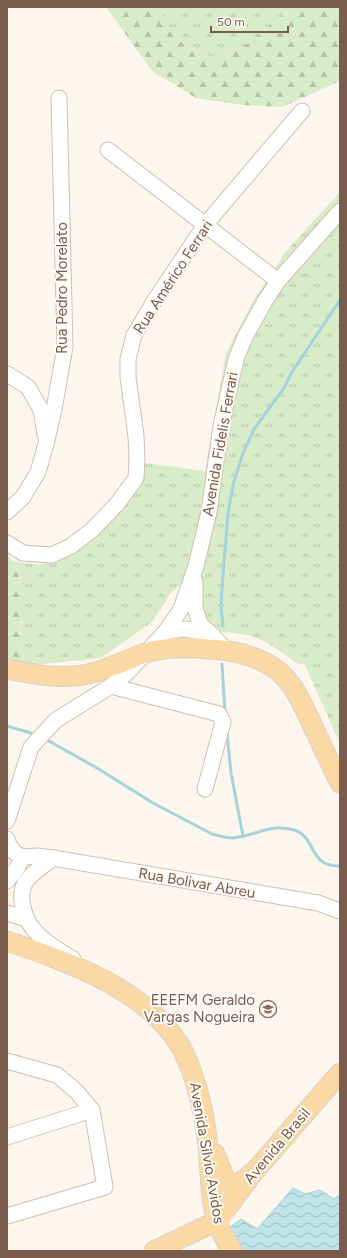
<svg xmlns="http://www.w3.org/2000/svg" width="347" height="1258" viewBox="0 0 347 1258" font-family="Figtree,sans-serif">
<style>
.grass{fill:url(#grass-tufts)}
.forest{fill:url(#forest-firs)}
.water{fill:url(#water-waves);stroke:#a5d3da}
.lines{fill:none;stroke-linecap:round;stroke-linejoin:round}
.stream{stroke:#a5d3da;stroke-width:3}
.minor-casing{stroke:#d1beb0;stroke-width:17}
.major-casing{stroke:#dad1cd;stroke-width:21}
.minor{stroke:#fff;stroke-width:15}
.major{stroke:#fbd9a5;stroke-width:19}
.labels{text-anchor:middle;stroke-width:4;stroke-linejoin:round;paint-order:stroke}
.street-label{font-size:15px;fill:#7a5c4d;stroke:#fffaf3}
.education-label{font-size:15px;fill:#785e54;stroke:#fffaf3;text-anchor:end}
</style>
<defs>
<pattern id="grass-tufts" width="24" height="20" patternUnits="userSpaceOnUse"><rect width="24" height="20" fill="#d8ecc9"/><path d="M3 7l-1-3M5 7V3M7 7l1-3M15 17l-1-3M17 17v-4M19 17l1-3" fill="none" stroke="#b4c2a5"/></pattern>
<pattern id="forest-firs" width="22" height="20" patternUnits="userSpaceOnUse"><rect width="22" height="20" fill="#d8ecc9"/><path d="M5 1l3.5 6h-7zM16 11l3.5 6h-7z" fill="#b4c2a5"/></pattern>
<pattern id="water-waves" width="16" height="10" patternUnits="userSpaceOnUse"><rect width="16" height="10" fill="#bfe3e8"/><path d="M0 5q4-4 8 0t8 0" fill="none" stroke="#a0bbbe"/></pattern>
</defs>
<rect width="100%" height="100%" fill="#fdf6ec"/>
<g class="grass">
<polygon points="160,7 293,7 242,48 215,58 190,48 168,30"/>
<polygon points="340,192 340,744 305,665 297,663 268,643 251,636 236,633 220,632 211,628 187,584 179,586 172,591 152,622 101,658 25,666 20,629 22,621 21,578 13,561 39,565 72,554 108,525 131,497 141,480 145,463 205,471 226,353 253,301 287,250"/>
</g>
<g class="forest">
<polygon points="106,7 160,7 168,30 190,48 215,58 242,48 293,7 340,7 340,81 282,107 242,105 196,98 152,71"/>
<polygon points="7,555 13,561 24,588 24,607 20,629 25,666 7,659"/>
</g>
<polygon class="water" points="293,1188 305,1194 320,1190 334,1199 340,1194 340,1251 220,1251 214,1239 241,1219 257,1229"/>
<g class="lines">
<g class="stream">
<polyline points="223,626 221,607 222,588 228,513 233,485 243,453 254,429 284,388 292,372 340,300"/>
<polyline points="222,664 225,712"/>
<polyline points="7,726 31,733"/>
<polyline points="227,733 231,773 243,836"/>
<path d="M47,740l50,28 56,35 59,31c7,2 14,4 21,4 23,-2 37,-15 61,-8 23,7 14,37 46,36"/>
</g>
<g class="minor-casing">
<g id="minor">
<polyline points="108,150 278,281"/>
<polyline points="7,374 28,387 41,410 45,435"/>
<polyline points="7,512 23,497 38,472 46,444 54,409 65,347 59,98"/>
<polyline points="7,543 23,553 52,555 71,546 92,530 117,504 136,478 137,458 136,436 128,377 128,359 134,335 155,300 205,225 302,111"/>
<polyline points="195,581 195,608 200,624 210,633"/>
<polyline points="166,631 181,609 196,566 209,512 221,426 236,359 245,337 265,301 278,281 340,211"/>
<polyline points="111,686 219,714 223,722 205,789"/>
<polyline points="7,821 31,747 56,720 111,686 128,672 166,631 185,629 210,633 226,650"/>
<polyline points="7,839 8,843 14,852 22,857 38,856 53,858 318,903 340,911"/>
<path d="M53,858c-8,7 -23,16 -28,25 -4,7 -4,16 -2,24 1,4 2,8 4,12 7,17 31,31 46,40"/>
<polyline points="7,881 18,867 22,857"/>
<polyline points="7,913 27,919"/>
<polyline points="7,1061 57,1075 76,1091 92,1110 105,1187 7,1216"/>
<polyline points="7,1137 92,1110"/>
</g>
</g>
<g class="major-casing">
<g id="major">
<path d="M7,669c24,5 56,11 81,5 13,-3 27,-9 40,-14 6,-2 11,-6 17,-7 20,-6 42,-6 63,-4 23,1 47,6 66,19 21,14 31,42 41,63 8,17 17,35 25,52"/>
<path d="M7,941c61,21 141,48 175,108 13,25 22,62 25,90 4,27 2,56 10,82 3,10 10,20 15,30"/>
<path d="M215,1154l10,25c8,10 19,2 27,-6"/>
<polyline points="217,1221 254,1172 340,1073"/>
<polyline points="154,1251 217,1221"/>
</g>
</g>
<use href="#minor" class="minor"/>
<use href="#major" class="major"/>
</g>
<defs>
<g id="school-ring" transform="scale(0.9)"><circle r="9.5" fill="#fffaf3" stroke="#8d6e63" stroke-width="1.5"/><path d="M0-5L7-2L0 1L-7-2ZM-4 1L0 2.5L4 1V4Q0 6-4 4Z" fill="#8d6e63"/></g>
</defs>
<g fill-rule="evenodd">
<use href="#school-ring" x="268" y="1009"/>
</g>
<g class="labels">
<g class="street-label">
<text transform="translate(173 277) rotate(-57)" y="5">Rua Américo Ferrari</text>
<text transform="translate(62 288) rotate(-90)" y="5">Rua Pedro Morelato</text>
<text transform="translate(220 444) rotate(-80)" y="5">Avenida Fidelis Ferrari</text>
<text transform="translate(197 883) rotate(10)" y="5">Rua Bolivar Abreu</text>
<text transform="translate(277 1146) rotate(-50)" y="5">Avenida Brasil</text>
<text transform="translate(207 1153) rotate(80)" y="5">Avenida Sílvio Avidos</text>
</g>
<g class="education-label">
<text x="255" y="1005">EEEFM Geraldo<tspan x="255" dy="17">Vargas Nogueira</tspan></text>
</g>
</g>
<rect width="347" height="1258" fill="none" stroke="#7a5c4d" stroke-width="16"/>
<path d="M211 26v6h77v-6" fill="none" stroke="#7a5c4d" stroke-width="2"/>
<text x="217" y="26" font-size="12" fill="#7a5c4d" stroke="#fffaf3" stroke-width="3" paint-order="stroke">50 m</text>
</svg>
